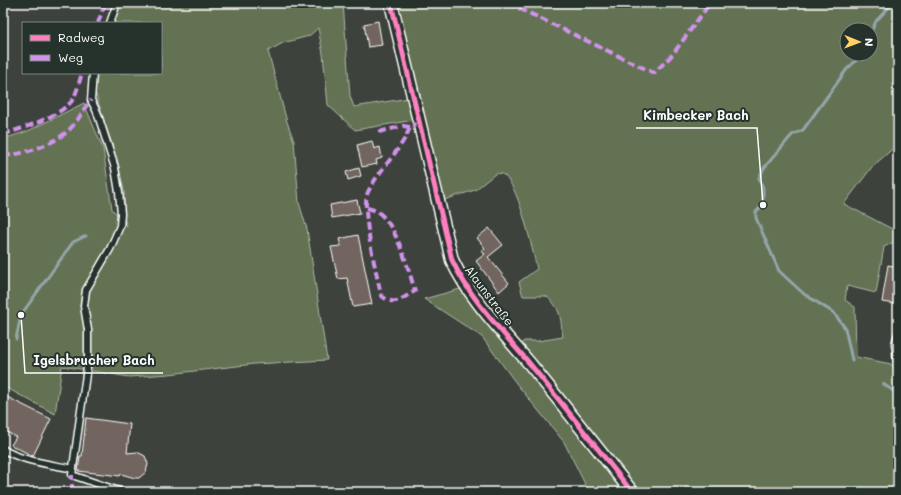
<svg xmlns="http://www.w3.org/2000/svg" width="901" height="495" viewBox="0 0 901 495" font-family="Mali,sans-serif">
<style>
.green{fill:#637253;stroke:#b1b8a9;fill-rule:evenodd}
.lines{fill:none;stroke-linecap:round;stroke-linejoin:round}
.stream{stroke:#94a6ab;stroke-width:3}
.building{fill:#72655e;stroke:#fff}
.service-casing{stroke:#fff;stroke-width:9}
.minor-casing{stroke:#fff;stroke-width:15}
.service{stroke:#26332d;stroke-width:6}
.minor{stroke:#26332d;stroke-width:12}
.quiet{stroke:#d193ec;stroke-width:4;stroke-dasharray:8 4;stroke-linecap:butt}
.cycleway-casing{stroke:#26332d;stroke-width:8}
.cycleway{stroke:#ff80c0;stroke-width:5}
.labels{text-anchor:middle;stroke-width:4;stroke-linejoin:round;paint-order:stroke}
.street-label{font-size:12px;fill:#fff;stroke:#26332d}
.leader{fill:none;stroke:#fff;stroke-width:1.5}
.callout-dot{fill:#fff;stroke:#26332d;stroke-width:1.5}
.callout-label{font-size:13px;text-anchor:middle;font-weight:bold;fill:#fff;stroke:#26332d;stroke-width:4;stroke-linejoin:round;paint-order:stroke}
</style>
<rect width="100%" height="100%" fill="#3d423c"/>
<filter id="ink" filterUnits="userSpaceOnUse"><feTurbulence type="fractalNoise" baseFrequency=".025" numOctaves="2"/><feDisplacementMap in="SourceGraphic" scale="8" xChannelSelector="R" yChannelSelector="G"/><feConvolveMatrix kernelMatrix="1 2 1 2 8 2 1 2 1" color-interpolation-filters="sRGB"/></filter>
<g filter="url(#ink)">
<g class="green">
<polygon points="119,3 343,3 350,96 354,107 409,98 414,120 355,130 328,105 323,54 318,28 309,36 283,43 268,51 287,122 294,141 299,203 307,229 327,360 254,364 169,374 129,377 62,366 55,414 3,386 3,139 28,131 84,103 103,149 112,209 127,226 124,218 124,191 117,158 105,124 95,92 96,73 161,73 161,23 113,23"/>
<path d="M393,3h505v141l-26,23 -28,37 54,28v8l-14,7 -8,46 -29,-7 -2,14 10,7 1,50 35,7 7,8v120h-309l-25,-50 -48,-59 -34,-46 -58,-38 36,-10 59,57 5,-5h14l25,-4c-3,-19 -1,-28 -17,-41h-23l-4,-14 18,-13c-5,-21 -17,-77 -31,-92 -3,-3 -6,-4 -11,-3l-20,16 -31,10 -30,-113zM847,30h24v24h-24z"/>
</g>
<g class="lines">
<g class="stream">
<polyline points="871,32 876,21 893,3"/>
<polyline points="16,339 21,315 73,242 86,236"/>
<polyline points="852,360 845,328 834,313 804,294 779,271 756,218 756,212 763,205 763,188 759,178 764,168 792,135 803,130 847,69 859,58 860,54"/>
<polyline points="883,384 898,394"/>
</g>
</g>
<g class="building">
<polygon points="378,21 382,45 368,47 364,24"/>
<polygon points="372,141 374,149 380,147 382,158 376,160 377,164 362,167 357,145"/>
<polygon points="359,168 361,176 348,180 346,172"/>
<polygon points="357,200 360,213 332,218 330,205"/>
<polygon points="489,228 503,245 488,257 509,283 499,292 476,261 485,254 481,251 485,248 477,238"/>
<polygon points="358,235 372,304 353,307 347,278 338,279 331,247 341,246 339,239"/>
<polygon points="888,265 898,267 897,304 882,302"/>
<polygon points="3,395 51,419 33,456 11,445 16,437 3,430"/>
<polygon points="86,418 130,424 127,453 137,452 145,456 148,464 146,472 139,478 135,478 121,474 120,476 78,471 80,456 82,456"/>
</g>
<g class="lines">
<g class="service-casing">
<g id="service">
<polyline points="110,23 117,3"/>
<polyline points="93,73 91,100 97,112 115,168 119,192 121,214 120,226 110,249 86,290 84,306 88,330 88,360 72,475 122,492"/>
<polyline points="898,334 895,344 898,369"/>
<path d="M3,449c14,11 52,16 70,20"/>
</g>
</g>
<g class="minor-casing">
<path id="minor" d="M391,3l61,257c18,39 50,71 78,104 34,42 68,85 102,128"/>
</g>
<use href="#service" class="service"/>
<use href="#minor" class="minor"/>
<g class="quiet">
<polyline points="508,3 654,73 673,54 710,3"/>
<polyline points="98,23 105,3"/>
<polyline points="379,132 403,126 410,127"/>
<path d="M3,134c19,-5 55,-17 68,-32 6,-8 8,-20 11,-29"/>
<path d="M3,156c23,-2 58,-13 72,-33 6,-7 9,-15 16,-23"/>
<path d="M367,208c4,1 8,2 11,4 19,14 30,56 37,79 -13,7 -21,17 -34,4 -4,-21 -21,-86 -13,-103 11,-23 34,-42 42,-65l9,-5"/>
<polyline points="72,492 72,475"/>
</g>
<g class="cycleway-casing">
<path id="cycleway" d="M391,3l61,257c18,39 50,71 78,104 34,42 68,85 102,128"/>
</g>
<use href="#cycleway" class="cycleway"/>
</g>
</g>
<g class="labels">
<g class="street-label">
<text transform="translate(489 296) rotate(53)" y="4">Alaunstraße</text>
</g>
</g>
<path class="leader" d="M763 205L757 128H636M21 315L25 373H163"/>
<g class="callout-dot">
<circle cx="763" cy="205" r="4"/>
<circle cx="21" cy="315" r="4"/>
</g>
<g class="callout-label">
<text x="696" y="120">Kimbecker Bach</text>
<text x="94" y="365">Igelsbrucher Bach</text>
</g>
<rect width="901" height="495" fill="none" stroke="#26332d" stroke-width="16"/>
<rect x="8" y="8" width="885" height="479" fill="none" stroke="#fff" stroke-width="1.5" filter="url(#ink)"/>
<rect x="22" y="22" width="140" height="52" fill="#26332d" stroke="#7d8581"/>
<rect x="30" y="35" width="20" height="6" fill="#ff80c0" stroke="#7d8581"/>
<text x="58" y="42" font-size="12" fill="#ffffff">Radweg</text>
<rect x="30" y="55" width="20" height="6" fill="#d193ec" stroke="#7d8581"/>
<text x="58" y="62" font-size="12" fill="#ffffff">Weg</text>
<g transform="translate(859 42) rotate(91)"><circle r="19" fill="#26332d" stroke="#7d8581"/>
<path d="M0-3L7 15L0 10L-7 15Z" fill="#ffd166"/>
<text y="-6" font-size="11" font-weight="bold" text-anchor="middle" fill="#ffffff">N</text>
</g>
</svg>
